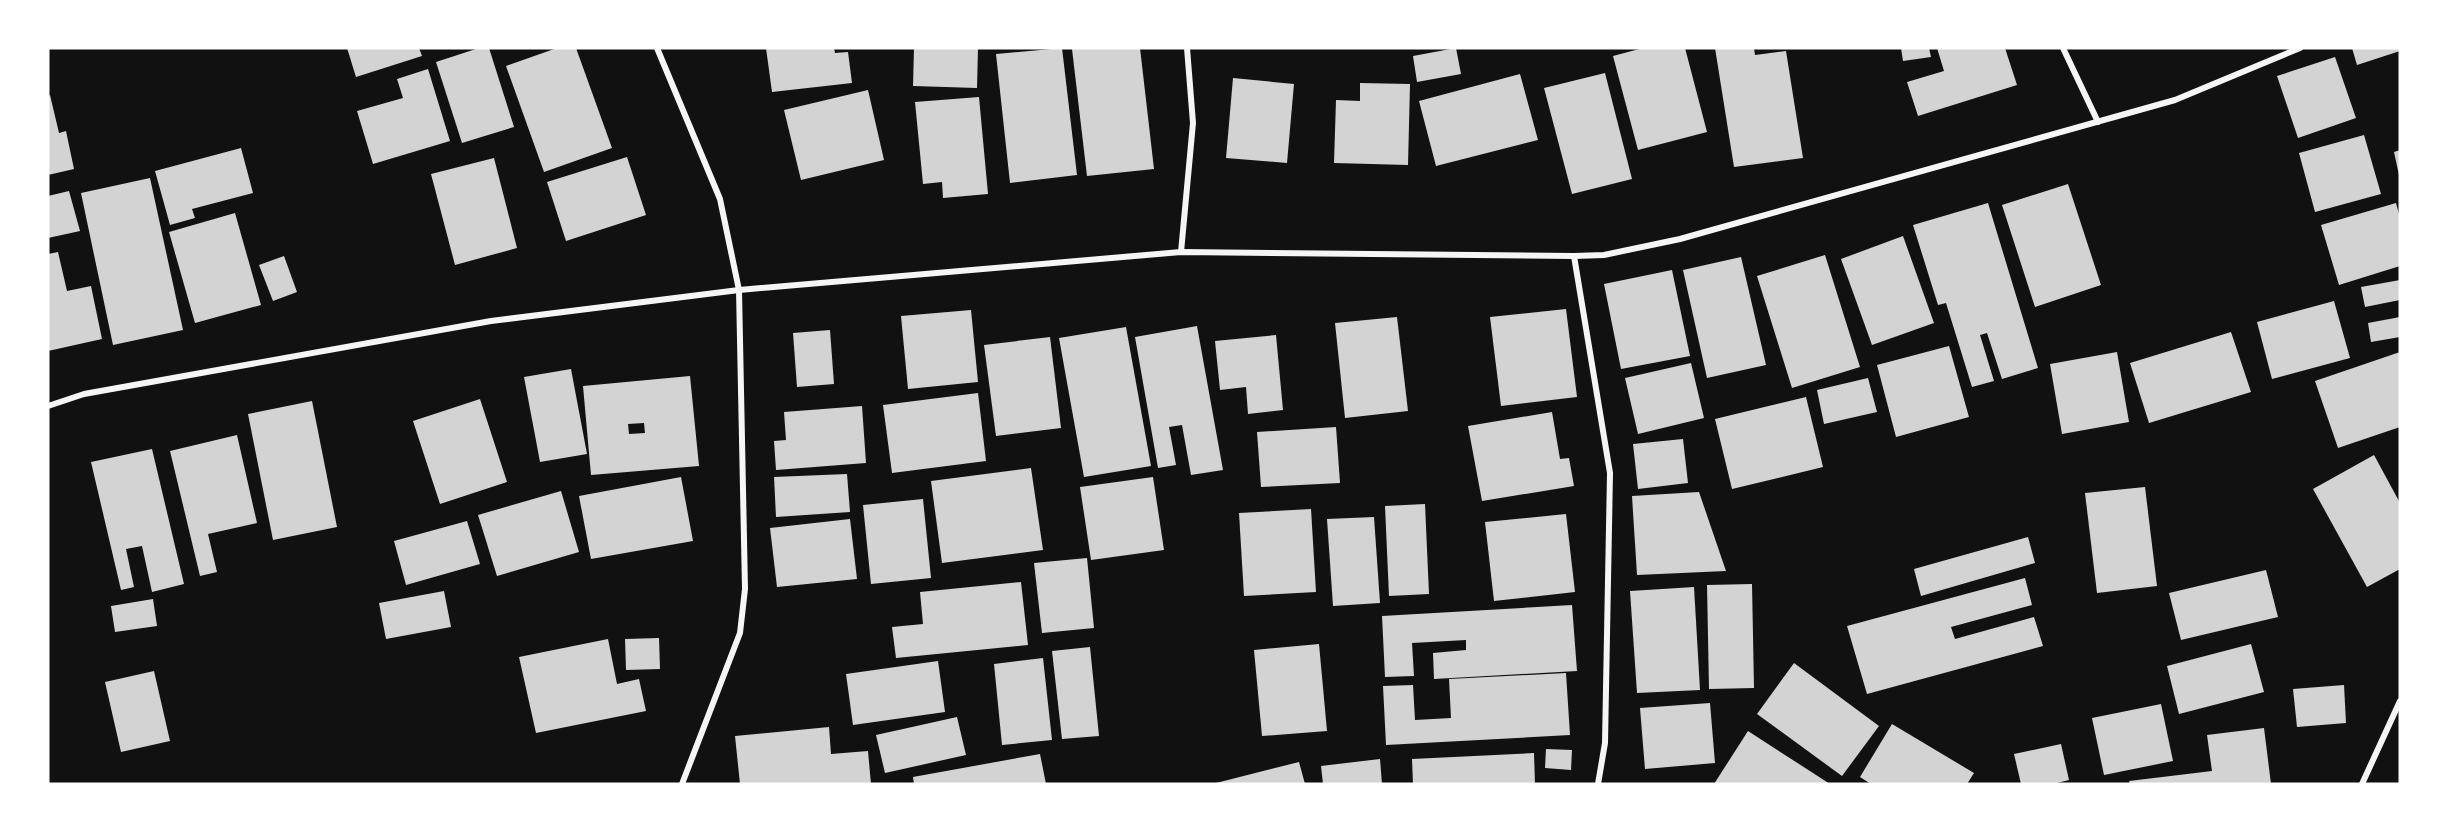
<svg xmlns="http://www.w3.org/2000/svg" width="2448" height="832" viewBox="0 0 2448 832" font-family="'Sofia Sans Condensed',sans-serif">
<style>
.building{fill:#d3d3d3;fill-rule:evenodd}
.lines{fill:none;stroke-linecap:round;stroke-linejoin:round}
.minor{stroke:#f5f5f5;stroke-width:6}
</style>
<rect width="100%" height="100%" fill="#111"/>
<g class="building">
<polygon points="347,48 419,48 422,56 356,77"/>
<polygon points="479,48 489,48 514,127 462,143 436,62"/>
<polygon points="557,48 576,48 612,148 544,172 506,66"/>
<polygon points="766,48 834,48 835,53 848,52 852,83 772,92"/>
<polygon points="914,48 978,48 977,88 913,86"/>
<polygon points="1062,48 1077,175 1010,183 996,54"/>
<polygon points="1085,48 1140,48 1154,169 1087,176 1072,49"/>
<polygon points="1456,48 1461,74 1417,82 1413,56"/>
<polygon points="1643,48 1685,48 1707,132 1638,150 1613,56"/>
<polygon points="1715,48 1754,48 1755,55 1786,51 1803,158 1734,167"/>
<polygon points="1901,48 1929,48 1931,57 1903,61"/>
<polygon points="1937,48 2005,48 2017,85 1918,116 1907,82 1944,71"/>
<polygon points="2352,48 2400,48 2400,51 2357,65"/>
<polygon points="2335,57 2356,118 2298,138 2277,76"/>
<polygon points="428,69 450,141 373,164 357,111 403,98 397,79"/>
<polygon points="1605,73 1632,179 1572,194 1544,88"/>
<polygon points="1520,74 1538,140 1436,166 1419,101"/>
<polygon points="1233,78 1294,84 1287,163 1226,158"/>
<polygon points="1360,83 1410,84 1408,165 1334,163 1336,100 1360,101"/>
<polygon points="868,90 884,160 801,180 784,110"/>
<polygon points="50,95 59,133 66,131 74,169 48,175 48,96"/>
<polygon points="979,97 988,194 943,198 942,182 923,184 915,102"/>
<polygon points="2364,135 2381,194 2315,212 2299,153"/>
<polygon points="241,148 253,193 192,209 195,218 170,225 155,171"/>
<polygon points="2400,150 2400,175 2399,175 2394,152"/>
<polygon points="627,157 646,215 566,241 547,182"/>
<polygon points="494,158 517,248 455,265 431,174"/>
<polygon points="150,178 183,330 113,345 81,193"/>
<polygon points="2068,184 2101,285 2035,307 2002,205"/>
<polygon points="69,191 80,231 48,238 48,196"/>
<polygon points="1988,203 2038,368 2002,379 1987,333 1980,335 1994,381 1972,387 1946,303 1938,305 1913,225"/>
<polygon points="2396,203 2400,218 2400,266 2339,285 2321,225"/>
<polygon points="235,213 261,305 195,323 169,232"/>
<polygon points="1903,236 1934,323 1872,345 1841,259"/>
<polygon points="58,252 67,291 91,286 102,339 48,351 48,254"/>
<polygon points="1825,255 1860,367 1792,388 1757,276"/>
<polygon points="284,256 297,292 273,301 259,265"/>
<polygon points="1741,257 1766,365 1707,378 1683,270"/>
<polygon points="1672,270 1690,356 1621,369 1604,284"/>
<polygon points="2400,280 2400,300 2365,307 2361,287"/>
<polygon points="2334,301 2350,358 2272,379 2257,322"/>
<polygon points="1566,309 1577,397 1501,406 1490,317"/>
<polygon points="971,310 978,382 908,389 901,316"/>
<polygon points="1397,317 1408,411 1345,418 1335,323"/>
<polygon points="2400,317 2400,337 2371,342 2368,323"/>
<polygon points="1197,326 1223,470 1191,475 1182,425 1169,427 1176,465 1158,468 1135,337"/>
<polygon points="1126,327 1151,466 1084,477 1059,338"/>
<polygon points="830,330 834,384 797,387 793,333"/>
<polygon points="2231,332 2251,392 2149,423 2130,363"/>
<polygon points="1276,335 1283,410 1248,414 1246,387 1220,390 1215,341"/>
<polygon points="1050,337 1061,428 996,436 984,345"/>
<polygon points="1949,346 1969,417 1896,437 1877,365"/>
<polygon points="2117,352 2129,422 2062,434 2050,364"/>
<polygon points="2400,352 2400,427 2338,448 2315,381"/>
<polygon points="1691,363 1704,418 1638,434 1625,378"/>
<polygon points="571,369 587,454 540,462 524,377"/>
<path d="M690,376l9,90 -108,9 -8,-89zM644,423l1,10 -16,1 -1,-10z"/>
<polygon points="1868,378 1877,412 1824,424 1817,390"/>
<polygon points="978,393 986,461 892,473 883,405"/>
<polygon points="1806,397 1823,467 1732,489 1715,419"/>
<polygon points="480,399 507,482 440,504 413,421"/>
<polygon points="312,401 337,527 273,540 248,414"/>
<polygon points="862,406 866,463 776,470 774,441 786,440 784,412"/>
<polygon points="1552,412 1560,459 1569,458 1574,486 1482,501 1468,426"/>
<polygon points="1336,427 1340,483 1261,487 1257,432"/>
<polygon points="237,435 257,523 208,534 217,572 200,576 170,451"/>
<polygon points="1683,439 1688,483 1638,489 1633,444"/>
<polygon points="152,449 184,584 152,592 142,546 126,549 134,587 121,590 91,462"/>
<polygon points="2374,455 2400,503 2400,569 2367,587 2313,489"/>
<polygon points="1031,468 1043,550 942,563 931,481"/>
<polygon points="847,474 850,512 776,517 774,477"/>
<polygon points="681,477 693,541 591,559 579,496"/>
<polygon points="1153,477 1164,550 1091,560 1080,487"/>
<polygon points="2145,487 2157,586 2097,593 2085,493"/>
<polygon points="561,491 579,552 497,576 478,515"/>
<polygon points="1699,492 1726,571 1637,575 1632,496"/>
<polygon points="923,499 931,578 871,584 863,505"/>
<polygon points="1425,504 1429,594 1389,596 1385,506"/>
<polygon points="1311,509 1316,592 1244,596 1239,513"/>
<polygon points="1566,514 1575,592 1494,601 1485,522"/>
<polygon points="1374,517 1380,603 1333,606 1327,519"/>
<polygon points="850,519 857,579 777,587 770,528"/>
<polygon points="467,521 480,564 406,585 394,541"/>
<polygon points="2028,537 2035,563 1921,596 1914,569"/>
<polygon points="1087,558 1094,628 1042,633 1034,563"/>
<polygon points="2266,570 2278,617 2181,640 2169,593"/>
<polygon points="2025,578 2032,605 1951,627 1955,639 2034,617 2043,646 1867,694 1847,626"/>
<polygon points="1021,582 1028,645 896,658 892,627 923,624 920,592"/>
<polygon points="1752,584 1754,688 1709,689 1707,585"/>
<polygon points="1694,587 1700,690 1637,693 1630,591"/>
<polygon points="444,591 451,627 386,639 379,603"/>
<polygon points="153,599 157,626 115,632 111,606"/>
<polygon points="1572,605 1577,671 1434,679 1433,653 1466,650 1466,640 1412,643 1414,676 1385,677 1382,616"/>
<polygon points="659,638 660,669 626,670 625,639"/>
<polygon points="608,639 617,684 639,679 646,711 536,733 519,657"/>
<polygon points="1319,644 1327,731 1262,736 1254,650"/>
<polygon points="2251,644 2264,692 2179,714 2167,666"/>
<polygon points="1090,647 1099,736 1062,739 1052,651"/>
<polygon points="1043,658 1052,740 1002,745 994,664"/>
<polygon points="938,661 945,712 853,725 846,674"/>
<polygon points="1794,663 1879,726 1842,776 1757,714"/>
<polygon points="154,671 170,741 121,752 105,682"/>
<polygon points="1566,673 1570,735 1386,745 1383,686 1413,685 1415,720 1451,718 1449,679"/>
<polygon points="2344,685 2346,723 2297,727 2293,689"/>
<polygon points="1710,703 1715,763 1645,769 1640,708"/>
<polygon points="2161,704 2173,761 2104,775 2092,718"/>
<polygon points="957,717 966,755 885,773 876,735"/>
<polygon points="1892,724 1974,773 1967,784 1871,784 1860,777"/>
<polygon points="829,727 831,754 868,751 871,784 740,784 735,736"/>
<polygon points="2264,728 2271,784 2130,784 2129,781 2212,771 2207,735"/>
<polygon points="1748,731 1830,784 1714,784"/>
<polygon points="2061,744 2069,780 2053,784 2021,784 2014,754"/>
<polygon points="1546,749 1572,750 1571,770 1545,768"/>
<polygon points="1534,753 1535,784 1413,784 1412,759"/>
<polygon points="1040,754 1046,784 914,784 913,777"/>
<polygon points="1380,759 1382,784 1323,784 1321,766"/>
<polygon points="1299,762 1305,784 1216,784 1216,783"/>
</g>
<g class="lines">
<g class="minor">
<polyline points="657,48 720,199 739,290 745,589 740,633 682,784"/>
<polyline points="2063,48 2098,122"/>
<polyline points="1181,252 1193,123 1187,48"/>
<polyline points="1574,256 1610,473 1605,743 1598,784"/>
<polyline points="48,406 84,394 491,321 739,290 1181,252 1574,256 1604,255 1680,239 2175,100 2300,48"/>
<polyline points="2362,784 2400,701"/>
</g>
</g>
<rect width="2448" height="832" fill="none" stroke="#ffffff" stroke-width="99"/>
</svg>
